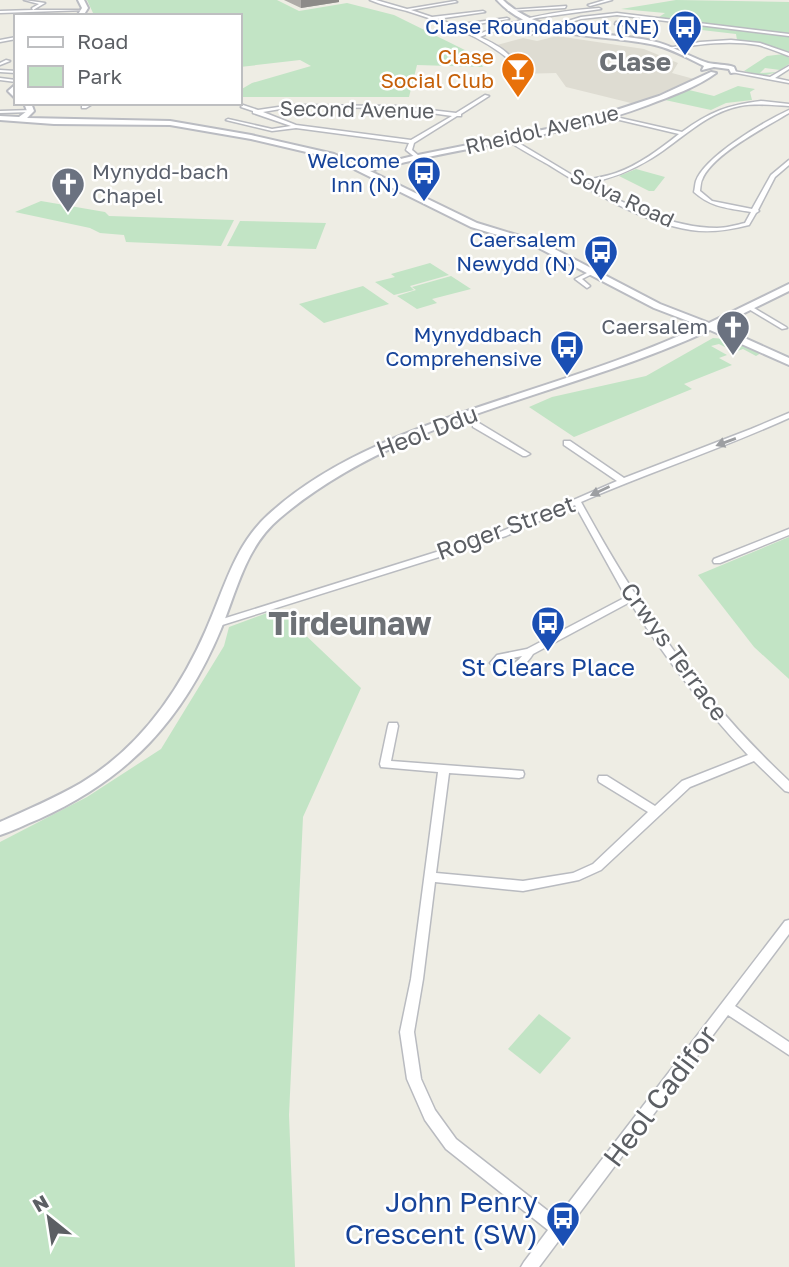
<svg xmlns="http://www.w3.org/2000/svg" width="789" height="1267" viewBox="0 0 789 1267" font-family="'Golos Text',sans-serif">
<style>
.education{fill:#dedcd2}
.green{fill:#c2e4c5}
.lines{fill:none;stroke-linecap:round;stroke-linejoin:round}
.street-casing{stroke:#b9bbc0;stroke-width:3}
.secondary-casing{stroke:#babcc2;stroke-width:4}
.street{fill:#fff;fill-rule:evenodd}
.secondary{fill:#fff;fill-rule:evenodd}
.wall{fill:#aeaba7}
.shaded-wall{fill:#8d8b88}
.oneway{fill:#9d9fa2}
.labels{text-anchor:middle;stroke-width:5;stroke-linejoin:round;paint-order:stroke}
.far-transit-label{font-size:21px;fill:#164399;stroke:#fff;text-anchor:end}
.far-food-label{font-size:21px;fill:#c56008;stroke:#fff;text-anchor:end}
.far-street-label{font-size:21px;fill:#5c5f64;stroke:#fff}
.far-worship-label{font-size:21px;fill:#5b616d;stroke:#fff;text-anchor:start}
.street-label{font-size:24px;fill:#5c5f64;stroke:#fff}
.transit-label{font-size:24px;fill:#164399;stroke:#fff}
.far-district-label{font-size:26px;font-weight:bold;fill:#6d7176;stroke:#fff}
.near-street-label{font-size:28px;fill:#5c5f64;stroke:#fff}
.near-transit-label{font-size:28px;fill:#164399;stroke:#fff;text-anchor:end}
.district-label{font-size:32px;font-weight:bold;fill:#6d7176;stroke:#fff}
</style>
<rect width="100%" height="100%" fill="#eeede4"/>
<polygon class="education" points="557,36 644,49 678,63 672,73 694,79 635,104 566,87 556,73 520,74 518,72 523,66 497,45 523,38 537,41"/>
<g class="green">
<polygon points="87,0 277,0 299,11 347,3 394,15 477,56 483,67 417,65 409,97 240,97 240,90 252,83 311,66 300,60 240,67 240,16 121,16 93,13"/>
<polygon points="676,0 789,2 789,52 768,45 737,40 736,34 676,27 683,23 659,17 665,13 621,9"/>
<polygon points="784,54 789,58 789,64 780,70 765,68 760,73 777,72 763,76 744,71 767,56"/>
<polygon points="738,86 755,89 750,92 752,100 726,103 711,110 665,100 689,90 714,96"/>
<polygon points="636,169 665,177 654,191 649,191 619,176"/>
<polygon points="41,201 105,212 109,216 234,220 221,246 126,242 124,235 100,233 90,228 15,212"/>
<polygon points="240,221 326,223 316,249 227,246"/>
<polygon points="430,263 449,275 410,286 414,290 394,295 375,282 395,277 391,274"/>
<polygon points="451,276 471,289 432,299 437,303 417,309 397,296 416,290 412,287"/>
<polygon points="363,286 389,304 324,323 299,304"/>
<polygon points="713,338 725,339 761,353 756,356 743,349 735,352 719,344 711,346 727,355 719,358 732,365 684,384 692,389 574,437 529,407 552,397 646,376"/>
<polygon points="789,537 789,679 754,647 698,575"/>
<polygon points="278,609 361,688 303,817 289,1115 295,1267 0,1267 0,842 87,797 161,749 224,646 229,627"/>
<polygon points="539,1014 571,1038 540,1074 508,1049"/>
</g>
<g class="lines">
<g class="street-casing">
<g id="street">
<polygon points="24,0 45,3 33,10 87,10 0,13 0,11 33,10 32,8 39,4"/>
<path d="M370,0h6l31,9 48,-8 2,1 -46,8 21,7 51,-6 2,1 -48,7 18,6 52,-7 2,1 -50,8 18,8c39,-17 80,-24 122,-27l2,1 -65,9 -30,8 -26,11c13,6 34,16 36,31l-2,1 -2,-1 -1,-7c-31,-26 -66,-38 -104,-50 -12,-3 -25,-6 -37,-11z"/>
<polygon points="605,0 612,0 590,6 588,5"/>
<polygon points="566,6 565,8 509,11 507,10"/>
<polygon points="617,13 789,34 789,36 617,15 581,19 529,35 526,34 581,17"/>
<polygon points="616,22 645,26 647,27 645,28 615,24"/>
<polygon points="16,37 16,39 0,42 0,40"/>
<path d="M731,40l29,3 29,10v3c-10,-4 -20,-8 -31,-11 -29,-5 -59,-1 -88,4l-2,-1 32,-6z"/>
<polygon points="6,60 10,61 0,65 0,63"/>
<polygon points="789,66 789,69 775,78 789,81 789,83 731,72 733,71 770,77"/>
<polygon points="0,70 16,71 16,73 0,72"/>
<polygon points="0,78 16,80 16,82 0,80"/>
<path d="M485,95l4,1 -28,18v2h-4l-43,27 -2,7 7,6 -3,2 -10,-8 3,-7 -113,-15 -24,3 -46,-11 2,-1 44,10 19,-3 -38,-13v-2l-12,-4 2,-2 15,5 34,-5 104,1 60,7zM292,107l104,1 56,8 -41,24 -115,-15 -33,-13z"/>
<path d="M761,101l28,3v2c-16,-1 -33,-3 -49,0 -35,7 -59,34 -88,52 -21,13 -41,21 -65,25 39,22 84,45 130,45 9,0 19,-3 28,-5l6,-11c-23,-4 -39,-4 -57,-20 1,-4 1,-8 2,-11 9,-25 69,-60 93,-71v3c-23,14 -78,42 -87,67 -1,1 -2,11 -2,11l12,10 40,8 19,-34 18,-15v5l-14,12 -17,33 1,1 -3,2 -7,12c-20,5 -38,8 -58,5 -50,-8 -100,-39 -142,-65 -14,-8 -29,-16 -42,-25l5,-1 70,42c12,-3 23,-4 34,-8 23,-8 44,-24 63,-39l-72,-17v-2l75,17c28,-20 45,-27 79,-31z"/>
<polygon points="88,103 94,103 86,108 82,108 82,106"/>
<polygon points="33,110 31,112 0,113 0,111"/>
<polygon points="589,272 594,273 582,279 590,286 587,288 575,279"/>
<polygon points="749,305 786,327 787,328 782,329 747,308 747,306"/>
<path d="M789,413v5c-68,31 -139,54 -208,84 58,106 119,196 208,279v11l-4,-1 -31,-30 -64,26 -89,83 -22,10 -56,11 -88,-9 -12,97 -9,53 7,47 14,31 21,29 101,79 228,-297 4,-1v14l-54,72 54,36v13l-61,-40 -189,252h-18l3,-5 24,-32 -102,-81 -21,-29 -18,-41 -7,-47 11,-53 27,-207 -57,-5 -1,-3 8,-38 1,-3h8l1,3 -7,35 132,10 1,3 -1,3 -4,1 -70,-5 -13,100 87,8 50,-8 20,-9 55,-52 -49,-30 -1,-3 1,-3h8l48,30 27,-25 66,-26c-44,-47 -84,-98 -118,-153l-97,52c-6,10 -21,25 -35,18 -2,-1 -7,-8 -8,-9l7,-8 30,-6 99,-52 -51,-92 -69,31 -287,90 -3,1 -5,-3 2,-2 287,-90 117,-51 -53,-36v-4h6l54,37 127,-49zM522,656c-5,6 -10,10 -18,11l-3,-4 2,-3z"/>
<polygon points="473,423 479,423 530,454 526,456 523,456 473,427"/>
<polygon points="789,529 789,535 720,563 714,563 713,561 714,559"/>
</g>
</g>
<g class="secondary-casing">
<g id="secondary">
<polygon points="78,0 84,0 88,8 83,16 77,16 82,8"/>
<path d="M497,0h6c38,37 101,31 149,41 20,4 37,16 56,22 8,2 18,1 26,4l2,5 -5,1 -2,-4 -15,-2 -12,3 2,-4c-16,-8 -32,-17 -49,-21 -51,-12 -120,-3 -158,-45z"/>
<path d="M711,72l5,1c-19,14 -45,23 -68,32 -90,34 -186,40 -278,66l107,52 66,20 117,61 49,19 80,-39v7l-71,35 71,32v7l-79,-35c-141,66 -309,85 -430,188 -34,28 -43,72 -59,111 -38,91 -92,149 -182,190 -13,5 -26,12 -39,16v-13c27,-12 55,-24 81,-39 58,-35 98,-91 125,-153 18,-40 28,-84 62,-115 64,-59 153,-89 235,-116 66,-22 134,-43 198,-73l-47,-18 -117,-61 -66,-20 -139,-69 -81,-19 -81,-14 -116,-1 -54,-4v-4l19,1 8,-6 -3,-8h7l3,8 -7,7 143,3 81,14 83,19 30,14 49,-12 164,-33 82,-27z"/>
<polygon points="16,84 16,99 8,91"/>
</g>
</g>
<use href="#street" class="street"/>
<use href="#secondary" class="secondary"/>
</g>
<polygon class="wall" points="284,0 339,0 339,2 301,8"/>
<polygon class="shaded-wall" points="301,0 339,0 339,2 301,8"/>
<defs><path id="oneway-solid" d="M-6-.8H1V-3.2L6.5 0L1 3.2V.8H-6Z" transform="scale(1.75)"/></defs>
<g class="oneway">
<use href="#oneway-solid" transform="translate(726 442) rotate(160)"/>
<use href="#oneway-solid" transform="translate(600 491) rotate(155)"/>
</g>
<defs>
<g id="bus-pin" transform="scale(1.75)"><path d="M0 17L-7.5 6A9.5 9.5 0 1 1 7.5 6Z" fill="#1a4fb4" stroke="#fff"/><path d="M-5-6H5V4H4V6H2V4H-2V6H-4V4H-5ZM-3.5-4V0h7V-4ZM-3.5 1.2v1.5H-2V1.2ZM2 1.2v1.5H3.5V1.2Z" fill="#fff"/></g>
<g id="bar-pin" transform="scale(1.75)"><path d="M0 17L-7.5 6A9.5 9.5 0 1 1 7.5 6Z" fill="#e8710a" stroke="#fff"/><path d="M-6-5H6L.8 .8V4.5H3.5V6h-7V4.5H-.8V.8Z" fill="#fff"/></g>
<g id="church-pin" transform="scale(1.75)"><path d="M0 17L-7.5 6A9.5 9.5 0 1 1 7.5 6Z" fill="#6b7280" stroke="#fff"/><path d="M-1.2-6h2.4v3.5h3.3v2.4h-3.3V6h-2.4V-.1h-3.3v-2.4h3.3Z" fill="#fff"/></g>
</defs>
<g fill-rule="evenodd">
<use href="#bus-pin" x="685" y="27"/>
<use href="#bar-pin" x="518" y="69"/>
<use href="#bus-pin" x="424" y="173"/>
<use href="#church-pin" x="68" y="184"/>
<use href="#bus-pin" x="601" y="252"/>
<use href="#church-pin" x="733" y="327"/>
<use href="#bus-pin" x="567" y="347"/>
<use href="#bus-pin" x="548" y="623"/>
<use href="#bus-pin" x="563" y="1218"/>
</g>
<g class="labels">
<g class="far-transit-label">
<text x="660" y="34">Clase Roundabout (NE)</text>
<text x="400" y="168">Welcome<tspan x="400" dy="24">Inn (N)</tspan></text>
<text x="576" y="247">Caersalem<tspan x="576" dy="24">Newydd (N)</tspan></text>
<text x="542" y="342">Mynyddbach<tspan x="542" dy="24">Comprehensive</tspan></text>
</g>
<g class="far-food-label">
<text x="494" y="64">Clase<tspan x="494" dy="24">Social Club</tspan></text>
</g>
<g class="far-street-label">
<text transform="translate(357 110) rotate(1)" y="7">Second Avenue</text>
<text transform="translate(542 130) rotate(-13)" y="7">Rheidol Avenue</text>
<text transform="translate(622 198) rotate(25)" y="7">Solva Road</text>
</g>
<g class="far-worship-label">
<text x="92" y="179">Mynydd-bach<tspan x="92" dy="24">Chapel</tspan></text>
<text x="708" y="334" text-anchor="end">Caersalem</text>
</g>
<g class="street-label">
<text transform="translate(427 432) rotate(-21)" y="8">Heol Ddu</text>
<text transform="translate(506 528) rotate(-20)" y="8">Roger Street</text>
<text transform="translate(674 652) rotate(54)" y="8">Crwys Terrace</text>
</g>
<g class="transit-label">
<text x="548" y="676">St Clears Place</text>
</g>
<g class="far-district-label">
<text x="635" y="71">Clase</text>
</g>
<g class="near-street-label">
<text transform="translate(660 1096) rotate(-53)" y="10">Heol Cadifor</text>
</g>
<g class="near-transit-label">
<text x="538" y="1212">John Penry<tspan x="538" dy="32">Crescent (SW)</tspan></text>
</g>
<g class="district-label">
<text x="350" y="635">Tirdeunaw</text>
</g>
</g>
<rect x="14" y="14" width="228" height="91" fill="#ffffff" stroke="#bebfc1" stroke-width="2"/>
<rect x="28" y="37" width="35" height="10" fill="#ffffff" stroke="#bebfc1" stroke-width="2"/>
<text x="77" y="49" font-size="21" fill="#5c5f64">Road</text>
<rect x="28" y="66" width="35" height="21" fill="#c2e4c5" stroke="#bebfc1" stroke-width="2"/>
<text x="77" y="84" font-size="21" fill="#5c5f64">Park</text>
<g transform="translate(49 1218) rotate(330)" stroke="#ffffff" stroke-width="5" paint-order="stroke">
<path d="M0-5L12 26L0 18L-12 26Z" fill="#5c5f64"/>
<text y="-10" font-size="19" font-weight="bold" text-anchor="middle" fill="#5c5f64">N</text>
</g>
</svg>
